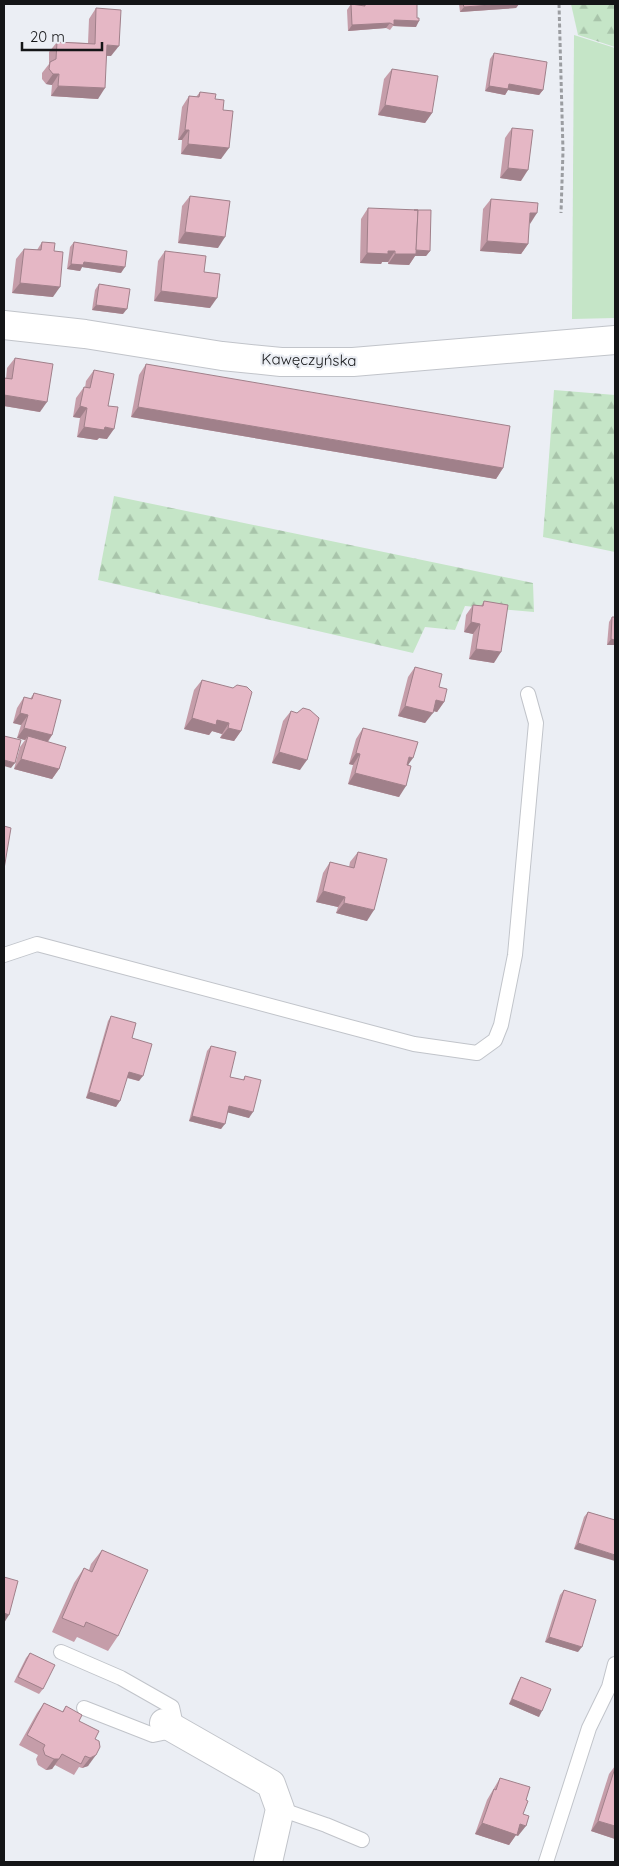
<svg xmlns="http://www.w3.org/2000/svg" width="619" height="1866" viewBox="0 0 619 1866" font-family="Quicksand,sans-serif">
<style>
.grass{fill:#c5e5c7}
.forest{fill:url(#forest-firs)}
.lines{fill:none;stroke-linecap:round;stroke-linejoin:round}
.lane-casing{stroke:#c1c4ca;stroke-width:16}
.street-casing{stroke:#c1c4ca;stroke-width:30}
.path{stroke:#9b9da1;stroke-width:3;stroke-dasharray:4 2.5;stroke-linecap:butt}
.lane{stroke:#fff;stroke-width:14}
.street{stroke:#fff;stroke-width:28}
.wall{fill:#c59da9}
.shaded-wall{fill:#a0808a}
.building{fill:#e5b7c5;stroke:#a0808a}
.labels{text-anchor:middle;stroke-width:4.5;stroke-linejoin:round;paint-order:stroke}
.street-label{font-size:15px;fill:#141517;stroke:#ebeef4}
</style>
<defs>
<pattern id="forest-firs" width="22" height="20" patternUnits="userSpaceOnUse" patternTransform="scale(1.25)"><rect width="22" height="20" fill="#c5e5c7"/><path d="M5 1l3.5 6h-7zM16 11l3.5 6h-7z" fill="#a8c4aa"/></pattern>
</defs>
<rect width="100%" height="100%" fill="#ebeef4"/>
<polygon class="grass" points="574,35 615,48 615,318 572,319"/>
<g class="forest">
<polygon points="571,4 615,4 615,47 578,35"/>
<polygon points="554,390 615,395 615,552 543,537"/>
<polygon points="114,496 533,583 534,612 465,606 455,630 425,627 413,653 98,580"/>
</g>
<g class="lines">
<g class="lane-casing">
<g id="lane">
<polyline points="4,955 37,944 414,1044 477,1053 495,1040 501,1025 515,955 536,723 528,694"/>
<polyline points="61,1652 121,1678 172,1707 177,1730 153,1735 84,1708"/>
<polyline points="280,1809 326,1825 362,1840"/>
<polyline points="546,1862 589,1728 609,1687 615,1664"/>
</g>
</g>
<g class="street-casing">
<g id="street">
<polyline points="4,325 85,334 222,356 281,362 353,362 615,340"/>
<polyline points="164,1723 271,1784 280,1809 268,1862"/>
</g>
</g>
<polyline class="path" points="559,4 563,151 561,213"/>
<use href="#lane" class="lane"/>
<use href="#street" class="street"/>
</g>
<g class="wall">
<polygon points="351,4 362,5 362,4 417,4 416,27 393,26 390,30 386,28 348,31 347,10"/>
<polygon points="459,4 519,4 516,8 460,12"/>
<polygon points="96,8 111,56 106,56 98,99 51,96 52,85 46,84 42,79 42,73 49,64 49,52 57,42 88,43 89,19"/>
<polygon points="494,53 543,90 539,95 508,90 505,95 485,91 490,59"/>
<polygon points="392,69 432,113 425,123 378,115 384,79"/>
<polygon points="200,92 215,99 223,110 221,159 181,154 182,140 178,140 182,107 189,96 196,97"/>
<polygon points="512,128 521,181 500,178 505,138"/>
<polygon points="190,196 218,248 178,243 182,206"/>
<polygon points="491,199 528,244 521,254 480,251 483,209"/>
<polygon points="368,208 430,251 426,256 415,256 409,265 388,264 388,262 382,262 381,264 360,263 361,219"/>
<polygon points="42,242 54,251 53,297 12,293 16,259 24,249 37,250"/>
<polygon points="74,242 121,273 82,267 80,271 67,269 70,247"/>
<polygon points="165,251 204,272 210,308 154,301 158,261"/>
<polygon points="99,284 123,314 92,310 95,290"/>
<polygon points="15,358 40,412 4,406 4,378 6,379 7,368"/>
<polygon points="146,364 503,468 496,479 131,417 139,375"/>
<polygon points="94,370 108,406 107,439 99,438 97,440 77,437 80,418 73,417 76,398 84,387 85,388 86,381"/>
<polygon points="484,601 494,663 469,659 473,634 464,632 466,615 473,605 481,606"/>
<polygon points="612,617 615,645 607,645 609,622"/>
<polygon points="415,667 439,687 444,702 437,712 433,711 425,723 398,716 408,677"/>
<polygon points="202,680 241,731 234,741 220,738 222,734 212,731 209,735 184,729 194,690"/>
<polygon points="34,693 52,735 48,742 59,769 52,779 14,769 20,747 25,740 17,738 21,725 13,723 17,708 24,697 30,699"/>
<polygon points="291,711 300,770 272,763 283,721"/>
<polygon points="363,728 409,765 399,797 348,784 353,765 349,764 356,739"/>
<polygon points="358,852 367,921 336,913 338,907 316,902 323,873 330,862 349,867 350,862"/>
<polygon points="111,1016 132,1038 139,1081 127,1078 116,1107 86,1098 108,1021"/>
<polygon points="211,1046 230,1077 243,1080 245,1076 249,1118 228,1112 221,1129 189,1121 207,1051"/>
<polygon points="588,1512 615,1520 574,1549 584,1517"/>
<polygon points="102,1550 118,1636 108,1651 77,1637 74,1642 52,1632 74,1583 84,1568 89,1570 91,1564"/>
<polygon points="564,1590 578,1652 545,1642 560,1595"/>
<polygon points="30,1653 43,1689 39,1694 14,1682 26,1658"/>
<polygon points="521,1677 539,1717 509,1704 518,1682"/>
<polygon points="44,1703 62,1712 66,1706 95,1739 88,1766 82,1768 79,1767 74,1775 55,1765 52,1769 46,1770 38,1765 36,1759 38,1755 19,1745 37,1713"/>
<polygon points="615,1766 615,1839 591,1831 609,1774"/>
<polygon points="500,1778 526,1800 518,1836 516,1835 509,1845 475,1834 487,1800"/>
</g>
<g class="shaded-wall">
<polygon points="505,4 519,4 516,8 460,12 464,7"/>
<polygon points="394,20 419,21 416,27 393,26 394,25"/>
<polygon points="390,23 386,28 348,31 352,25"/>
<polygon points="107,45 119,46 111,56 99,55"/>
<polygon points="53,74 59,74 52,85 46,84"/>
<polygon points="509,84 543,90 539,95 508,90 505,95 485,91 489,86"/>
<polygon points="58,86 105,88 98,99 51,96"/>
<polygon points="385,105 432,113 425,123 378,115"/>
<polygon points="185,130 189,130 182,140 178,140"/>
<polygon points="188,144 229,148 221,159 181,154"/>
<polygon points="508,168 528,170 521,181 500,178"/>
<polygon points="530,213 537,213 530,224"/>
<polygon points="185,232 225,237 218,248 178,243"/>
<polygon points="487,241 528,244 521,254 480,251"/>
<polygon points="413,250 430,251 426,256 415,256 409,265 388,264 395,254"/>
<polygon points="388,251 395,251 388,262 382,262 381,264 360,263 367,253"/>
<polygon points="84,262 125,267 121,273 82,267 80,271 67,269 71,264"/>
<polygon points="20,283 60,287 53,297 12,293"/>
<polygon points="161,291 217,298 210,308 154,301"/>
<polygon points="96,305 127,309 123,314 92,310"/>
<polygon points="4,395 47,402 40,412 4,406"/>
<polygon points="80,406 87,408 80,418 73,417"/>
<polygon points="138,407 503,468 496,479 131,417"/>
<polygon points="84,427 105,427 114,429 107,439 99,438 97,440 77,437"/>
<polygon points="471,622 480,624 473,634 464,632"/>
<polygon points="611,639 615,640 615,645 607,645"/>
<polygon points="476,649 501,652 494,663 469,659"/>
<polygon points="436,700 444,702 437,712 429,710"/>
<polygon points="405,706 433,713 425,723 398,716"/>
<polygon points="20,713 28,715 21,725 13,723"/>
<polygon points="192,718 217,720 229,723 222,734 212,731 209,735 184,729"/>
<polygon points="24,728 52,735 45,745 28,736 25,740 17,738"/>
<polygon points="228,728 241,731 234,741 220,738"/>
<polygon points="279,752 307,760 300,770 272,763"/>
<polygon points="356,753 360,754 353,765 349,764"/>
<polygon points="409,757 413,758 406,768"/>
<polygon points="21,759 59,769 52,779 14,769"/>
<polygon points="4,760 15,763 11,768 4,766"/>
<polygon points="355,773 406,786 399,797 348,784"/>
<polygon points="323,891 345,897 338,907 316,902"/>
<polygon points="344,903 374,910 367,921 336,913"/>
<polygon points="129,1072 143,1076 139,1081 125,1077"/>
<polygon points="89,1092 120,1101 116,1107 86,1098"/>
<polygon points="229,1106 253,1112 249,1118 226,1112"/>
<polygon points="192,1116 225,1124 221,1129 189,1121"/>
<polygon points="578,1543 615,1555 615,1561 574,1549"/>
<polygon points="4,1613 9,1615 4,1623"/>
<polygon points="549,1637 582,1647 578,1652 545,1642"/>
<polygon points="512,1699 542,1711 539,1717 509,1704"/>
<polygon points="96,1755 88,1766 82,1768 90,1758"/>
<polygon points="54,1759 59,1759 52,1769 46,1770"/>
<polygon points="598,1821 615,1826 615,1839 591,1831"/>
<polygon points="482,1823 520,1824 526,1826 518,1836 516,1835 509,1845 475,1834"/>
</g>
<g class="building">
<polygon points="351,4 365,6 365,4 417,4 417,18 419,18 419,21 394,20 394,25 390,23 352,25"/>
<polygon points="463,4 505,4 464,7"/>
<polygon points="96,8 121,10 119,46 107,45 105,88 58,86 59,74 53,74 49,69 50,62 56,59 57,42 95,44"/>
<polygon points="494,53 547,62 543,90 509,84 508,89 489,86"/>
<polygon points="392,69 438,76 432,113 385,105"/>
<polygon points="200,92 216,94 215,99 224,100 223,110 233,111 229,148 188,144 189,130 185,130 189,96 199,97"/>
<polygon points="512,128 533,130 528,170 508,168"/>
<polygon points="190,196 230,201 225,237 185,232"/>
<polygon points="491,199 538,203 537,213 530,213 528,244 487,241"/>
<polygon points="368,208 418,210 416,254 395,254 395,251 388,251 388,254 367,253"/>
<polygon points="414,210 431,210 430,251 416,250 418,210"/>
<polygon points="42,242 55,243 54,251 63,252 60,287 20,283 24,249 41,250"/>
<polygon points="74,242 127,251 125,267 84,262 83,265 71,264"/>
<polygon points="165,251 206,256 204,272 220,274 217,298 161,291"/>
<polygon points="99,284 130,289 127,309 96,305"/>
<polygon points="15,358 53,364 47,402 4,395 4,378 12,379"/>
<polygon points="146,364 510,426 503,468 138,407"/>
<polygon points="94,370 114,374 108,406 118,407 114,429 105,427 104,430 84,427 87,408 80,406 84,387 90,388"/>
<polygon points="484,601 508,605 501,652 476,649 480,624 471,622 473,605 483,606"/>
<polygon points="612,617 615,617 615,640 611,639"/>
<polygon points="415,667 442,674 439,687 447,689 444,702 436,700 433,713 405,706"/>
<polygon points="202,680 233,688 237,685 247,687 252,692 241,731 228,728 229,723 217,720 216,725 192,718"/>
<polygon points="34,693 61,700 52,735 24,728 28,715 20,713 24,697 32,699"/>
<polygon points="303,708 310,710 319,718 307,760 279,752 291,711 297,713"/>
<polygon points="363,728 418,742 413,758 409,757 407,765 411,766 406,786 355,773 360,754 356,753"/>
<polygon points="4,736 21,740 15,763 4,760"/>
<polygon points="28,736 66,747 59,769 21,759"/>
<polygon points="4,826 11,828 4,869"/>
<polygon points="358,852 387,859 374,910 344,903 345,897 323,891 330,862 354,868"/>
<polygon points="111,1016 136,1023 132,1038 152,1044 143,1076 129,1072 120,1101 89,1092"/>
<polygon points="211,1046 236,1052 230,1077 244,1080 245,1076 261,1080 253,1112 229,1106 225,1124 192,1116"/>
<polygon points="588,1512 615,1520 615,1555 578,1543"/>
<polygon points="102,1550 148,1570 118,1636 86,1622 84,1627 62,1618 84,1568 92,1572"/>
<polygon points="4,1577 18,1581 9,1615 4,1613"/>
<polygon points="564,1590 596,1600 582,1647 549,1637"/>
<polygon points="30,1653 55,1665 43,1689 18,1677"/>
<polygon points="521,1677 551,1689 542,1711 512,1699"/>
<polygon points="44,1703 63,1712 66,1706 82,1715 79,1721 99,1731 95,1739 99,1741 100,1747 96,1755 90,1758 85,1756 81,1764 62,1754 59,1759 54,1759 45,1755 43,1749 45,1745 27,1735"/>
<polygon points="615,1768 615,1826 598,1821"/>
<polygon points="500,1778 530,1787 526,1800 528,1801 523,1814 529,1816 526,1826 520,1824 517,1835 482,1823 494,1789 496,1790"/>
</g>
<g class="labels">
<g class="street-label">
<text transform="translate(309 360) rotate(1)" y="5">Kawęczyńska</text>
</g>
</g>
<rect width="619" height="1866" fill="none" stroke="#141517" stroke-width="10"/>
<path d="M22 42v8h80v-8" fill="none" stroke="#141517" stroke-width="2.5"/>
<text x="30" y="42" font-size="15" fill="#141517" stroke="#ebeef4" stroke-width="4" paint-order="stroke">20 m</text>
</svg>
